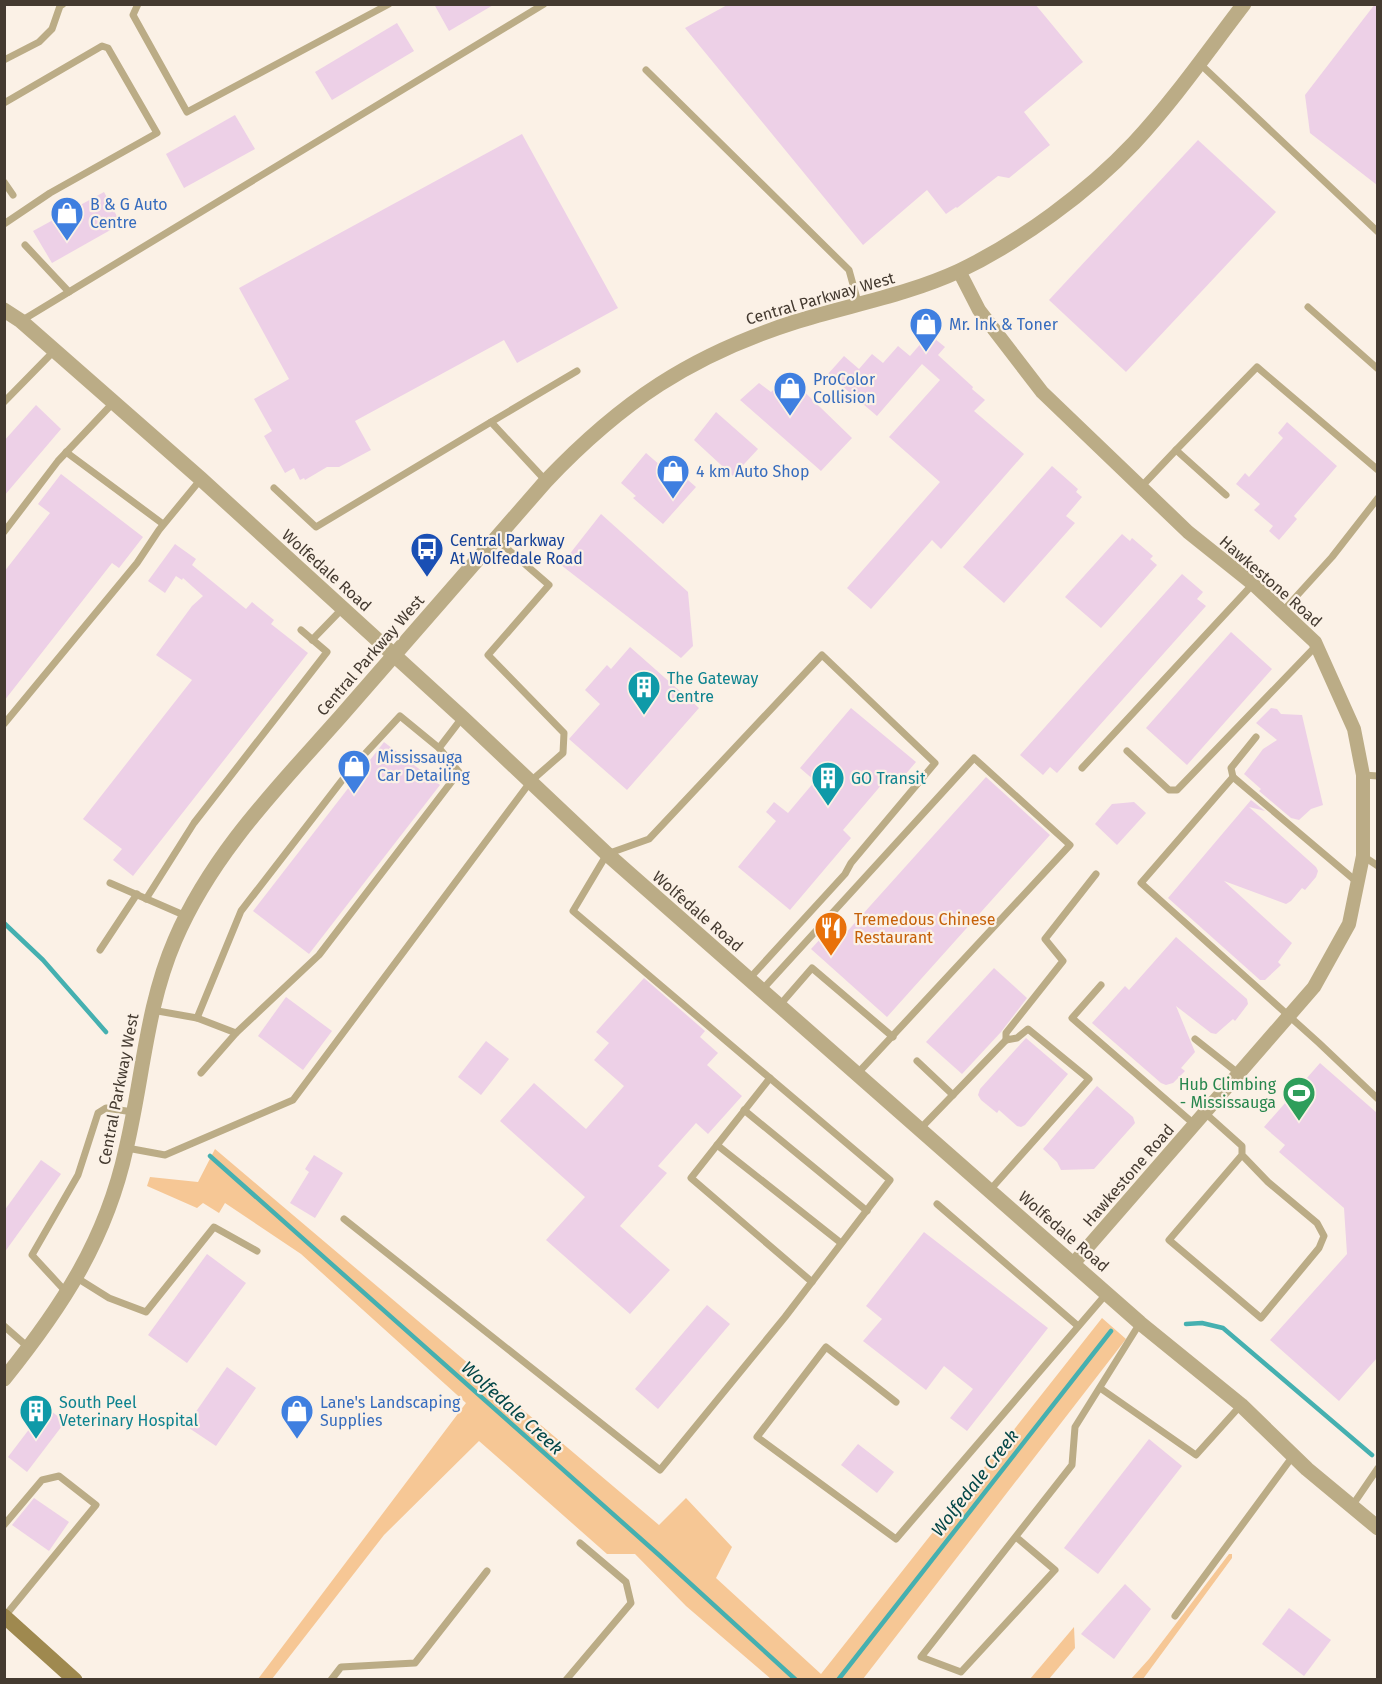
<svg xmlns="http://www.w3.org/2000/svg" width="1382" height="1684" viewBox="0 0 1382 1684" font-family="'Fira Sans',sans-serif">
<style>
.green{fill:#f6c795}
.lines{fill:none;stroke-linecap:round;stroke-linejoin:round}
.stream{stroke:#45b0b0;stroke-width:4.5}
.building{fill:#edd0e7}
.service{stroke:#bbac86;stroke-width:7}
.minor{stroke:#bbac86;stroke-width:14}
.tertiary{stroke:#bbac86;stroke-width:15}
.secondary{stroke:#9f894f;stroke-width:15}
.labels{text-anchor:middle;stroke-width:4.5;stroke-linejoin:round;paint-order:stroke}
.shop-label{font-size:16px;fill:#366cbe;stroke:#fbf1e6;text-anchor:start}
.street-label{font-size:16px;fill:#443a30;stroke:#fbf1e6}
.transit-label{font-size:16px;fill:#164399;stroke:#fbf1e6;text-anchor:start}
.culture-label{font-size:16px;fill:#0d838f;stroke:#fbf1e6;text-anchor:start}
.food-label{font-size:16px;fill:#c56008;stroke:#fbf1e6;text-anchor:start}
.leisure-label{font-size:16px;fill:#27864d;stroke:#fbf1e6;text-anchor:end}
.water-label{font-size:18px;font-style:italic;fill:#044748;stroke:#fbf1e6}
</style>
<rect width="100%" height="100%" fill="#fbf1e6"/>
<g class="green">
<polygon points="215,1149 659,1525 686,1498 732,1547 716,1578 821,1674 1102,1318 1126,1339 863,1679 771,1679 686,1606 635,1554 607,1554 479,1441 384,1535 272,1679 258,1679 466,1403 301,1254 225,1203 219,1213 203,1203 197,1208 147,1186 150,1177 198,1182"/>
<polygon points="1229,1554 1232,1554 1232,1558 1143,1679 1131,1679 1149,1659"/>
<polygon points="1074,1627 1075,1648 1049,1679 1030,1679"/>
</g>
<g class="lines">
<g class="stream">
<polyline points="4,923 43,960 106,1032"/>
<polyline points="210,1156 659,1555 796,1680"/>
<polyline points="1186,1324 1202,1323 1223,1328 1372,1455"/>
<polyline points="838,1680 1111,1331"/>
</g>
</g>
<g class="building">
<polygon points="434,4 495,4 449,31"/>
<polygon points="729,4 1035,4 1083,62 1024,112 1050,145 1009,178 998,176 957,208 956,207 946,214 927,190 863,245 685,28"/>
<polygon points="1375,4 1377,4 1377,185 1310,133 1305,95"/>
<polygon points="397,23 414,51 332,100 315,72"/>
<polygon points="235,115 255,149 184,188 166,154"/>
<polygon points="522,134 618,308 517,363 504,340 355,421 371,450 339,467 327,467 305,480 304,478 300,480 294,468 285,473 264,436 272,431 254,399 289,379 239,288"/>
<polygon points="1198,140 1276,212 1126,372 1049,300"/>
<polygon points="104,192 121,224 52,263 33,231"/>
<polygon points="929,334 945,347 938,355 973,387 972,389 985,400 974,411 1024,454 941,549 932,540 871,609 847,588 940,482 889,437 940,380 922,364 877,416 828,374 844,356 859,369 872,354 883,363 898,346 910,356"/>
<polygon points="788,376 852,438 821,471 740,400 759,383 771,392"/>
<polygon points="36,405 61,429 4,496 4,441"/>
<polygon points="716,412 758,449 733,476 694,440"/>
<polygon points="1287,422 1337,466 1294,516 1297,519 1279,540 1269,531 1273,526 1254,510 1260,504 1236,484 1245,473 1249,477 1283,438 1278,433"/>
<polygon points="646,453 661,466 666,461 696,487 663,524 633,498 636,496 621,483"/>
<polygon points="1052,466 1078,489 1076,492 1082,497 1066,516 1075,523 1004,603 963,567"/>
<polygon points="61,474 143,537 119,568 112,563 4,701 4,572 50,513 38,504"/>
<polygon points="601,514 688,592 693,646 681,658 561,565"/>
<polygon points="1122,534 1130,541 1132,538 1153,556 1150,559 1157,565 1101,628 1065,597"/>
<polygon points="175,544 196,559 192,565 246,609 252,602 274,620 271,624 308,653 133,876 113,860 122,849 83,819 192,680 156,655 192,606 203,596 183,578 182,580 176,576 165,593 148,581"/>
<polygon points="1182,574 1203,592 1197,599 1206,606 1057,773 1050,767 1043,775 1020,755"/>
<polygon points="1231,632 1272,669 1187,765 1146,728"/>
<polygon points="630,647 699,708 627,790 569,739 600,704 585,690 607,665 611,669"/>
<polygon points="851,708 916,762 898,783 889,776 843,830 851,838 790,910 738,867 776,821 766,812 774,802 788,813 815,781 800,768"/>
<polygon points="1271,708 1277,709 1281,714 1302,715 1323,805 1311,809 1299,820 1291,818 1259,791 1261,789 1244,774 1263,749 1277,740 1256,723"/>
<polygon points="384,742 440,785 309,954 253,911"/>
<polygon points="986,777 1050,835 887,1017 811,949 833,925 844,935"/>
<polygon points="1251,800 1265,811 1249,807 1316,867 1318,871 1316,877 1305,890 1302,888 1291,901 1286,904 1224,881 1292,943 1278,962 1281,965 1265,980 1260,980 1168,898"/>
<polygon points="1134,802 1146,813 1117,845 1095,824 1112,804"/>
<polygon points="1176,937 1247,999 1248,1004 1235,1021 1233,1019 1216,1034 1211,1033 1176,1006 1195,1052 1181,1068 1185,1071 1173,1083 1166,1085 1161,1083 1092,1023 1125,986 1129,990"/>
<polygon points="994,968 1027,998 1001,1032 962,1074 926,1042"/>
<polygon points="644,978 705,1031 700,1037 718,1053 707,1065 742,1096 708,1134 696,1123 658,1166 667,1173 620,1226 670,1270 630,1314 546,1240 585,1197 500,1121 534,1083 586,1129 624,1086 594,1060 609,1043 596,1032"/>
<polygon points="286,997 332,1031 303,1070 258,1036"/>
<polygon points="1026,1038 1068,1074 1025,1125 1021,1127 1017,1126 999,1110 997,1113 981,1100 978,1095 980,1089"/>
<polygon points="486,1041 509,1059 481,1095 458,1077"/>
<polygon points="1320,1063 1377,1113 1377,1358 1339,1401 1270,1340 1347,1254 1344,1208 1279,1152 1285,1145 1264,1127"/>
<polygon points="1097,1086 1133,1117 1135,1123 1094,1169 1061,1170 1057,1162 1043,1149"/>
<polygon points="314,1155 343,1173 315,1218 290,1203 309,1172 305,1169"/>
<polygon points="41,1160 61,1174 4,1253 4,1211"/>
<polygon points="924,1232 1048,1328 967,1431 950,1418 973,1389 944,1366 926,1390 863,1341 882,1319 866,1306"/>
<polygon points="207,1254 246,1283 187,1363 148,1335"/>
<polygon points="707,1305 730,1324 658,1409 635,1389"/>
<polygon points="227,1367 256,1388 216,1446 186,1426"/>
<polygon points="46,1407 65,1422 27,1472 8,1457"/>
<polygon points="1149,1439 1182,1466 1098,1574 1064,1548"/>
<polygon points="858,1444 894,1472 877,1493 841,1465"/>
<polygon points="34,1498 69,1522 49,1551 12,1525"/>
<polygon points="1125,1584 1151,1609 1114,1659 1081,1634"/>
<polygon points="1289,1608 1331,1640 1304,1676 1262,1644"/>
</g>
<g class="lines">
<g class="service">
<polyline points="138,4 133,15 187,112 389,4"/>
<polyline points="4,60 39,42 52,29 60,6 63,4"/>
<polyline points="1199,63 1378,232"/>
<polyline points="646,70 849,270 859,306"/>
<polyline points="4,103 102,46 108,48 157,133 50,193 4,224"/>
<polyline points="4,182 13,195"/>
<polyline points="25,245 69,292"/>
<polyline points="1308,307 1378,369"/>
<polyline points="21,321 544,4"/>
<polyline points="4,402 54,351"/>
<polyline points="491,422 577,371"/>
<polyline points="1176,450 1257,367 1378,470"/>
<polyline points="66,452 163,524"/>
<polyline points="1141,487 1176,450 1226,495"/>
<polyline points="274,488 316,527 491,422 546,481"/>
<polyline points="4,532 58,461 113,403"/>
<polyline points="1283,611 1332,557 1378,498"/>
<polyline points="312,640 342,609"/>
<polyline points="4,724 137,563 159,530 201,479"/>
<polyline points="1127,751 1169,790 1177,790 1317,645"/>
<polyline points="1082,768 1253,584"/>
<polyline points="1363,775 1378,776"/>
<polyline points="1233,777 1231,768 1256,737"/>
<polyline points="1363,856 1378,866"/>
<polyline points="1357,882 1233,777 1141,883 1319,1043 1378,1099"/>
<polyline points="110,883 186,916"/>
<polyline points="146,899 194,823 327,652 301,630"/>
<polyline points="100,950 137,894"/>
<polyline points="1101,985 1072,1018 1194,1124"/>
<polyline points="762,990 974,758 1070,845 857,1074"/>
<polyline points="779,1006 812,968 893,1037"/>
<polyline points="152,1010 197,1018 236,1033 319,955 459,772 439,748 462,718"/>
<polyline points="197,1018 241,911 350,770 400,716 439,748"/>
<polyline points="1195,1039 1238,1073"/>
<polyline points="917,1061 953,1095"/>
<polyline points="201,1073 236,1033"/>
<polyline points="770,1078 691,1178 812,1282"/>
<polyline points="744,1110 867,1211"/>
<polyline points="1204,1112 1242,1146 1242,1155 1268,1182 1317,1223 1324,1236 1319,1248 1261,1318 1169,1240 1242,1155"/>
<polyline points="920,1129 1006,1040 1006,1033 1063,961 1045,939 1096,874"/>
<polyline points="717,1145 841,1243"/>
<polyline points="127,1148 165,1155 293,1100 531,781 563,753 564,733 488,655 549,585 496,539"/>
<polyline points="990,1190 1089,1079 1028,1029 1017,1038 1006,1040"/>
<polyline points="937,1204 1078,1326"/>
<polyline points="344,1219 660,1470 785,1317 890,1180 573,911 607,854 649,839 822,655 935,763 851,863 845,874 749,979"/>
<polyline points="77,1278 109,1298 146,1312 214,1227 257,1251"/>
<polyline points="67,1293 32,1255 78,1175 98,1113 106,1108 133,1112"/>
<polyline points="4,1326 29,1348"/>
<polyline points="1100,1388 1196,1455 1241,1405"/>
<polyline points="896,1402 826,1347 757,1437 896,1539 1107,1293"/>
<polyline points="1352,1506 1378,1468"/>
<polyline points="4,1525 42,1480 59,1476 96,1505 5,1616"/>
<polyline points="1016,1537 1055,1570 961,1672 921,1657 1072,1465 1075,1427 1140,1323"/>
<polyline points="1175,1616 1293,1456"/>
<polyline points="331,1680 341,1667 415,1663 487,1571"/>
<polyline points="566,1680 631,1603 626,1582 580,1543"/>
</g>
<polyline class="minor" points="959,271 979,310 1042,392 1188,532 1253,584 1315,642 1354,729 1363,775 1363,856 1349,924 1314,987 1073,1264"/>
<g class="tertiary">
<polyline points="4,310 21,321 201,479 463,718 607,854 1140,1323 1241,1405 1307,1469 1378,1528"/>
<path d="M4,1379c58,-72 102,-139 122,-230 17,-71 20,-142 49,-209 37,-87 104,-154 166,-224 68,-78 137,-157 205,-235 75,-79 145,-126 249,-159 55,-17 112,-27 164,-51 61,-29 129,-79 175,-128 40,-43 74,-92 110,-139"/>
</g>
<polyline class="secondary" points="4,1616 75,1680"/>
</g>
<defs>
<g id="shop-pin" transform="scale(1.725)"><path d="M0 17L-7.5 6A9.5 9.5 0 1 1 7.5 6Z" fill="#3f7fe0" stroke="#fbf1e6"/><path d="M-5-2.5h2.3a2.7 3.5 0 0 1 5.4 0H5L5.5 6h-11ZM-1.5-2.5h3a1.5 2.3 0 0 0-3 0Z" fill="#fff"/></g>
<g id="bus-pin" transform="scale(1.725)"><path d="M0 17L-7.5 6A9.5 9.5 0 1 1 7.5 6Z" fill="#1a4fb4" stroke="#fbf1e6"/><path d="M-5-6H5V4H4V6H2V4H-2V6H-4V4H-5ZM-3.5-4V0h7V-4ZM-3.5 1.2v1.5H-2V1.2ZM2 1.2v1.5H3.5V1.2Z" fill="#fff"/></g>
<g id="building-pin" transform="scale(1.725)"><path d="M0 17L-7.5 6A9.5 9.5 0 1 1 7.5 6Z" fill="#0f9aa8" stroke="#fbf1e6"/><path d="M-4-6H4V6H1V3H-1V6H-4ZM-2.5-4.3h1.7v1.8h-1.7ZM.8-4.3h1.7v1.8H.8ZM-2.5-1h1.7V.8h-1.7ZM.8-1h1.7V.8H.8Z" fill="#fff"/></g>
<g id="restaurant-pin" transform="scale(1.725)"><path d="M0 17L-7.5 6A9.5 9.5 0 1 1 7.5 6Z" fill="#e8710a" stroke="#fbf1e6"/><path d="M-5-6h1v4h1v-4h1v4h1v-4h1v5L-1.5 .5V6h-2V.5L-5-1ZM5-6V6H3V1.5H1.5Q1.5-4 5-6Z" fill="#fff"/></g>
<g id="stadium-pin" transform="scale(1.725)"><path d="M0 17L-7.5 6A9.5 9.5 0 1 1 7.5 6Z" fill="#2e9e5b" stroke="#fbf1e6"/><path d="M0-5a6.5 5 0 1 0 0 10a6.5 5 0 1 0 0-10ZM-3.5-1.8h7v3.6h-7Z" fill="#fff"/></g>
</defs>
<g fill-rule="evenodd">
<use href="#shop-pin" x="67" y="213"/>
<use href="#shop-pin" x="926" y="324"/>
<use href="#shop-pin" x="790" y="388"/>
<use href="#shop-pin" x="673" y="471"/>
<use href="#bus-pin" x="427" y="549"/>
<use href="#building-pin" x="644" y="687"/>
<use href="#shop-pin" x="354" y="766"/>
<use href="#building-pin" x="828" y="778"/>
<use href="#restaurant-pin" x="831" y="928"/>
<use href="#stadium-pin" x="1299" y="1093"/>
<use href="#building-pin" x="36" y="1411"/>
<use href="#shop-pin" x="297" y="1411"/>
</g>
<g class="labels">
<g class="shop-label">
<text x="90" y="210">B &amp; G Auto<tspan x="90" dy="18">Centre</tspan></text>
<text x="949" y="330">Mr. Ink &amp; Toner</text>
<text x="813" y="385">ProColor<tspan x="813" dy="18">Collision</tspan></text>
<text x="696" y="477">4 km Auto Shop</text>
<text x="377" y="763">Mississauga<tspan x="377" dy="18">Car Detailing</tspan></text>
<text x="320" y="1408">Lane's Landscaping<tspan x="320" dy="18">Supplies</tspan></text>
</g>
<g class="street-label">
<text transform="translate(820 298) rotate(-16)" y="6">Central Parkway West</text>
<text transform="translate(327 570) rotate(42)" y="6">Wolfedale Road</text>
<text transform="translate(1271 581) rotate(41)" y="6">Hawkestone Road</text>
<text transform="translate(370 655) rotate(-49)" y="6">Central Parkway West</text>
<text transform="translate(698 911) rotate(41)" y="6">Wolfedale Road</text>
<text transform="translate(118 1089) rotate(-79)" y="6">Central Parkway West</text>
<text transform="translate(1128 1175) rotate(-49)" y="6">Hawkestone Road</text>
<text transform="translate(1064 1231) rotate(41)" y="6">Wolfedale Road</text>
</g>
<g class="transit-label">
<text x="450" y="546">Central Parkway<tspan x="450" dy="18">At Wolfedale Road</tspan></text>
</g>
<g class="culture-label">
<text x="667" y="684">The Gateway<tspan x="667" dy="18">Centre</tspan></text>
<text x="851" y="784">GO Transit</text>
<text x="59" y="1408">South Peel<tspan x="59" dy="18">Veterinary Hospital</tspan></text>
</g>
<g class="food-label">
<text x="854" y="925">Tremedous Chinese<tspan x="854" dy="18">Restaurant</tspan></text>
</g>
<g class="leisure-label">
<text x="1276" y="1090">Hub Climbing<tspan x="1276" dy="18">- Mississauga</tspan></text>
</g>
<g class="water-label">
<text transform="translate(512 1408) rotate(42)" y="6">Wolfedale Creek</text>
<text transform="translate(975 1483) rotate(-52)" y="6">Wolfedale Creek</text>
</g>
</g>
<rect width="1382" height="1684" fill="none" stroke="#443a30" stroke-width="12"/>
</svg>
